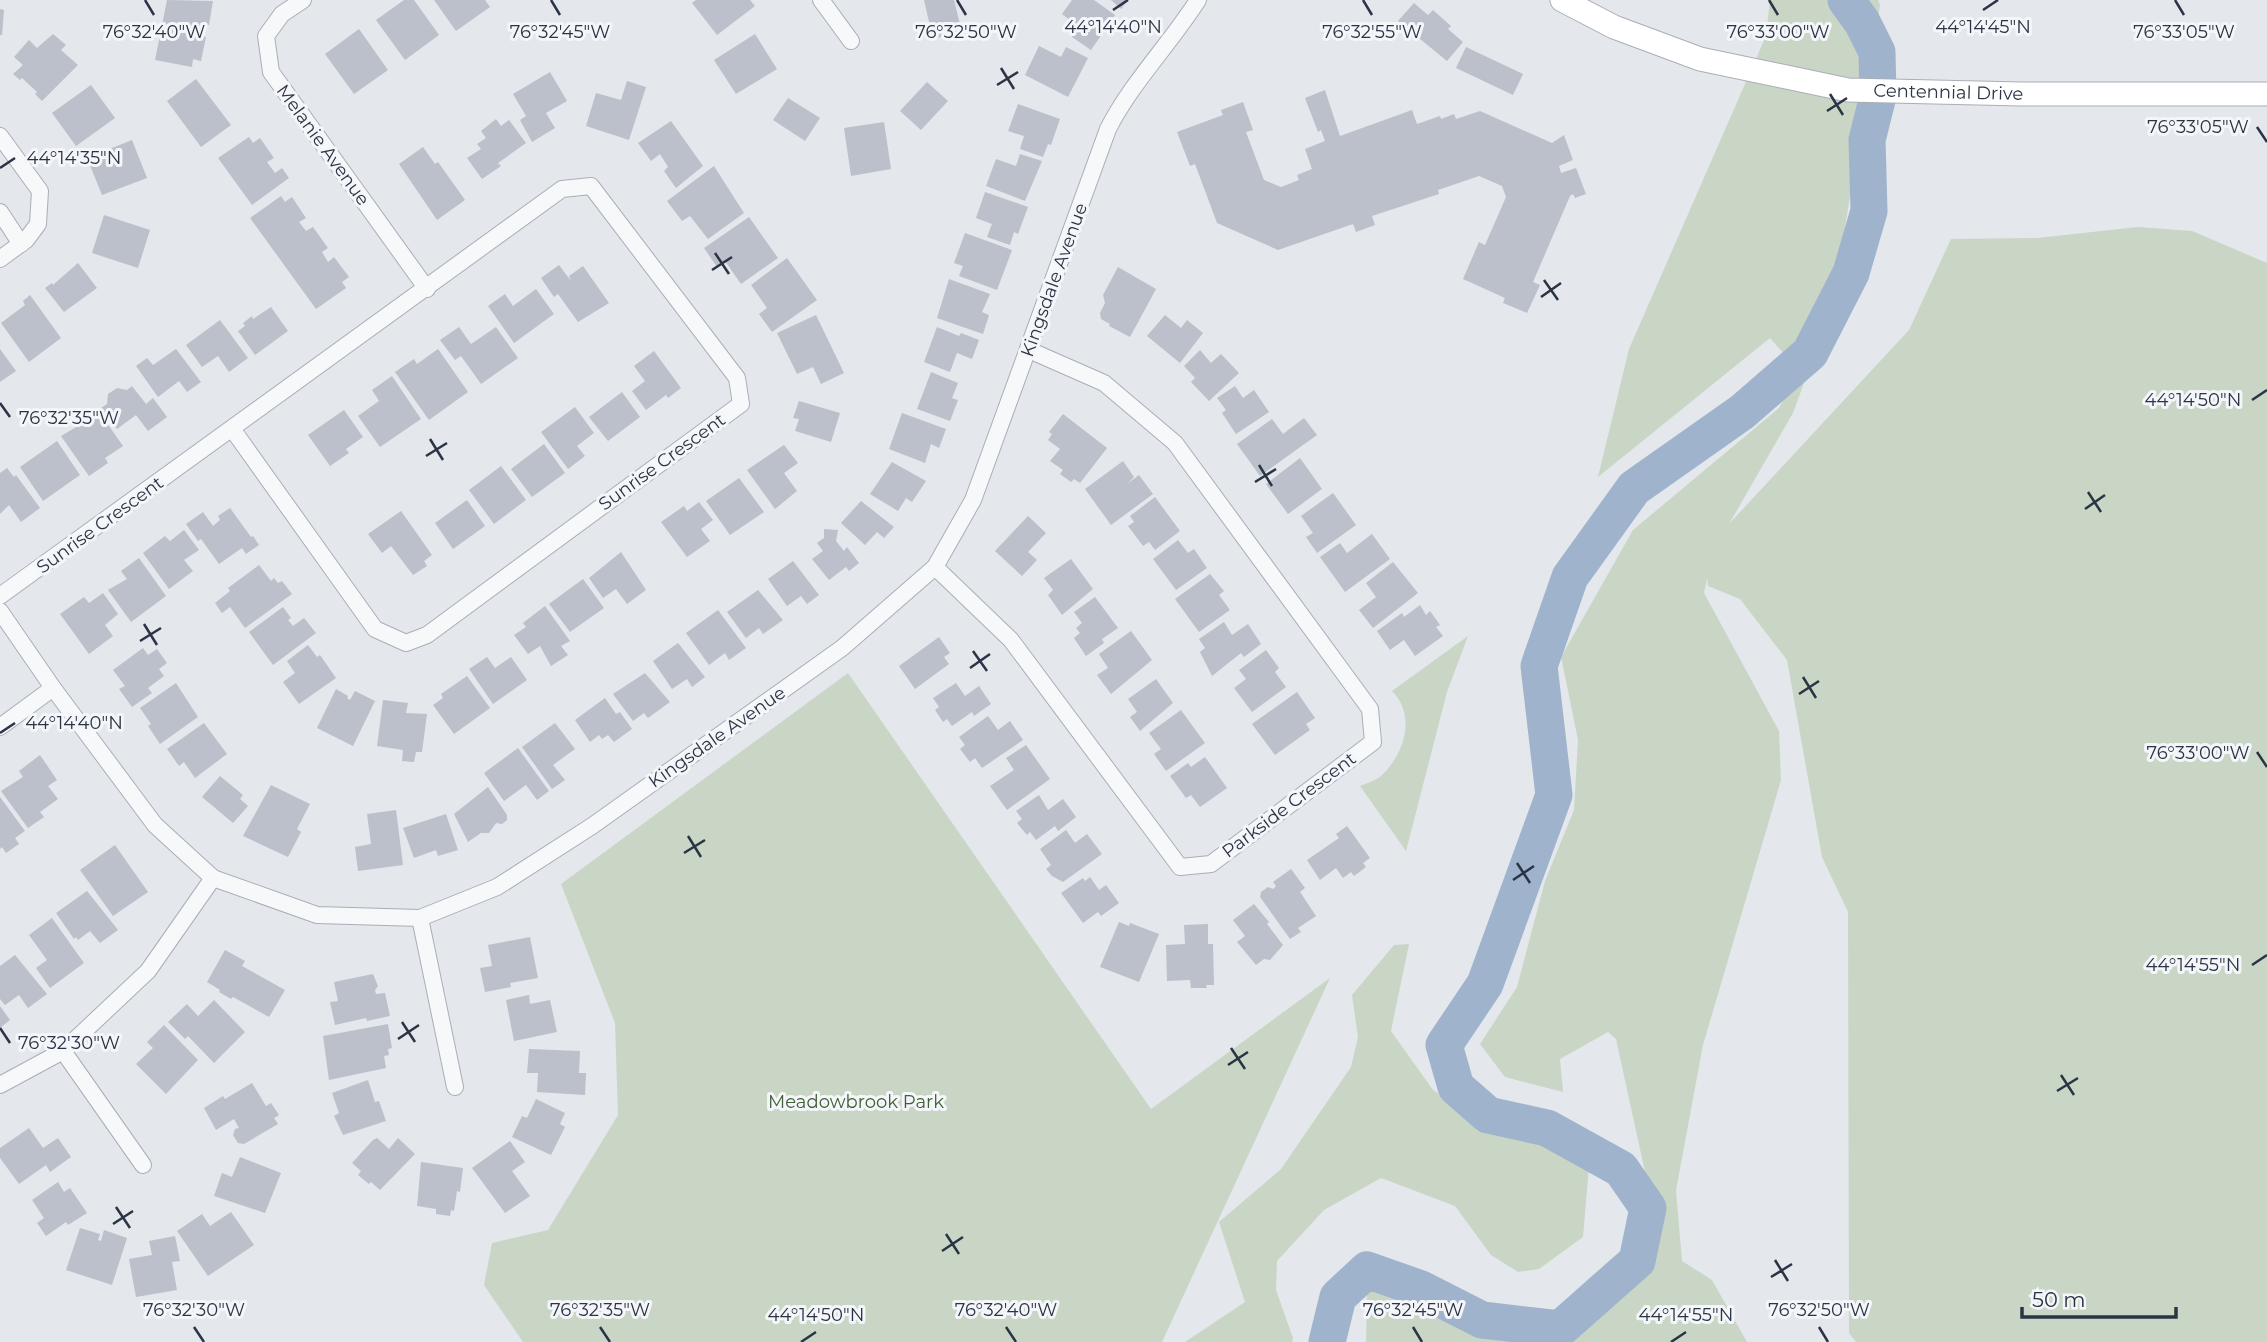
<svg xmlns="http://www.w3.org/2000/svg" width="2267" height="1342" viewBox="0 0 2267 1342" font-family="Montserrat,sans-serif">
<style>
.green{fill:#c9d6c5}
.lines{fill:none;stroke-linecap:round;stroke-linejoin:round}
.river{stroke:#9fb4cc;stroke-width:37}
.building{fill:#bbc0ca}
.street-casing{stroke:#a9aeb7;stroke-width:18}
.secondary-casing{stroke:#a9aeb7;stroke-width:25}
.street{stroke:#f7f8fa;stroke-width:16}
.secondary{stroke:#fff;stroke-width:23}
.ticks{fill:none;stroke:#2b3445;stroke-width:2.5}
.labels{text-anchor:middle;stroke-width:6;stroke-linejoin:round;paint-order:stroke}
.street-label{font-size:18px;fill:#2b3445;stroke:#f4f6f9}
.park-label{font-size:18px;fill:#3f6138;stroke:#f4f6f9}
.ticks-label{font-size:18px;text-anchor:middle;fill:#2b3445;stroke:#f4f6f9;stroke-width:6;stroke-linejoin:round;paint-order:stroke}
</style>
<rect width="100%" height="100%" fill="#e4e7ec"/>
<g class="green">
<polygon points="1770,0 1878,0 1880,5 1833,304 1793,413 1729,524 1909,330 1951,239 2037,238 2138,227 2192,231 2267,263 2267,1342 1856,1342 1849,1333 1848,912 1822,857 1787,660 1740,599 1708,586 1707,578 1704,593 1779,731 1781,780 1703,1045 1676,1190 1682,1261 1712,1280 1747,1342 1366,1342 1367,1290 1380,1271 1405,1270 1525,1325 1557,1329 1608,1298 1651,1232 1652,1204 1616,1039 1608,1032 1560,1059 1563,1092 1505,1077 1480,1044 1517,987 1545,881 1574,810 1578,740 1561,657 1633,530 1779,408 1799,371 1770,338 1598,477 1629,349 1766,36"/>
<path d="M1468,636l-21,56 -41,159 -46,-65c7,-3 15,-5 21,-10 23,-21 36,-60 11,-85z"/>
<polygon points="848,673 1151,1109 1330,978 1162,1342 523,1342 484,1285 492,1243 548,1230 618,1115 615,1023 561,884"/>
<polygon points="1409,944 1391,1031 1433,1090 1469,1114 1502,1111 1557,1129 1590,1154 1583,1237 1539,1269 1518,1272 1491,1255 1455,1206 1381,1178 1324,1210 1277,1261 1276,1290 1293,1338 1292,1342 1185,1342 1245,1302 1219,1222 1281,1169 1351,1067 1358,1037 1352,995 1394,945"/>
</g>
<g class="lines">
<polyline class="river" points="1327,1342 1338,1297 1367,1270 1421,1289 1482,1320 1560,1329 1637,1261 1648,1208 1621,1169 1547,1128 1488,1115 1456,1087 1444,1045 1485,984 1554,795 1539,666 1570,577 1634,488 1742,412 1810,353 1851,273 1869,211 1867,140 1878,96 1877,52 1862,22 1846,0"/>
</g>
<g class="building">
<polygon points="167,0 213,1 209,25 200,23 198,35 206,37 201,61 193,59 192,67 155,60"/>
<polygon points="404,0 414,0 439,35 405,60 376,20"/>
<polygon points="434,0 485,0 490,7 456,31"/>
<polygon points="696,0 750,0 755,6 717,35 692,3"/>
<polygon points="924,0 954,0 962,32 933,39"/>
<polygon points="1072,0 1094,0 1115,15 1091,50 1072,37 1079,27 1062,14"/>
<polygon points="1111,0 1128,0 1121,9"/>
<polygon points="1414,3 1428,15 1433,10 1451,26 1448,29 1463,42 1447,61 1398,21"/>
<polygon points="0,9 4,10 2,35 0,35"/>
<polygon points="359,29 388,70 354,94 325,54"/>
<polygon points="53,34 66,45 61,50 78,65 42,101 35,94 37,92 22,78 20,80 13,74 23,65 14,57 29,40 37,48"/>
<polygon points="755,34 777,69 736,94 714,60"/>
<polygon points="1039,46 1061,57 1066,47 1088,58 1068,97 1025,75"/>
<polygon points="1466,47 1523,74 1513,95 1456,68"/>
<polygon points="550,72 567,101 546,113 555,128 532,142 520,120 526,116 513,94"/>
<polygon points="196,79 231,125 201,147 167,101"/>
<polygon points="627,81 646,87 629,140 586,126 596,93 621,100"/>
<polygon points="927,82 948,101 921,130 900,111"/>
<polygon points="91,85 115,118 76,146 52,113"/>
<polygon points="1325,90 1340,136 1412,110 1417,124 1440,116 1441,119 1454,114 1456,119 1480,111 1552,143 1564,135 1573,160 1559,166 1561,173 1576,168 1586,194 1575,198 1573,194 1570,196 1533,282 1540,285 1527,313 1503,303 1505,298 1463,279 1479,242 1485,245 1506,197 1502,186 1479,176 1438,190 1439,194 1372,216 1375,225 1356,232 1353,224 1278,250 1217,223 1195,164 1190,166 1177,132 1223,115 1221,110 1243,102 1253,130 1246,132 1264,180 1281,187 1299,180 1297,175 1312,169 1305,149 1325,141 1321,130 1318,132 1305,98"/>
<polygon points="788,98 820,118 805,141 773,120"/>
<polygon points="1018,104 1060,119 1051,145 1048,144 1043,157 1020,149 1024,136 1008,131"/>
<polygon points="496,119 501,126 509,120 526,143 498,163 501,166 482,179 467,158 481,149 477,144 486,138 481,131"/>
<polygon points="671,121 703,166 676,188 664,171 668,167 660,154 651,161 638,143"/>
<polygon points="884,122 891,169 851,176 844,128"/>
<polygon points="249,137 253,143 260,138 274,158 267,162 275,173 282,168 289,178 252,205 218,158"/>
<polygon points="132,140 147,178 102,195 87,158"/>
<polygon points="423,147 435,164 438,162 465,200 437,220 399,164"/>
<polygon points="1020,154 1042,161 1025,201 986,186 996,159 1016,166"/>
<polygon points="714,166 744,213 708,239 690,216 682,221 667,201"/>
<polygon points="985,192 1028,207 1018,234 1014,232 1010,245 987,237 992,224 976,218"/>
<polygon points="281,196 285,202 292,197 306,218 299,222 306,231 313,227 328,248 322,252 328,262 334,257 349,277 342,282 346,288 316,309 250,218"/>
<polygon points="104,215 150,230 138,268 92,253"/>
<polygon points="749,217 778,258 741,284 725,261 717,267 704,248"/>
<polygon points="965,233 1012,250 997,290 959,276 963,266 954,263"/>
<polygon points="787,258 817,300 772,332 759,314 767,308 751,285"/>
<polygon points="78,263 97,288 64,312 45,288 52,283 53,285"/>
<polygon points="559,265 571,281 569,276 583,266 609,303 578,322 558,294 554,297 541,278"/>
<polygon points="1118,267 1156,289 1130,337 1109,326 1110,324 1101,319 1100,313 1105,303 1103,295"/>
<polygon points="949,279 990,294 982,312 989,315 983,334 937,318"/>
<polygon points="536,289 554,314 514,343 488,306 505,294 513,306"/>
<polygon points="30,295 61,338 29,362 1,323 25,305 23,301"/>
<polygon points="271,307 288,331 255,355 238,331 245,326 243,323 252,316 253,319"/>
<polygon points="816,315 844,373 821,384 813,367 797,374 777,333"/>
<polygon points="1165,315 1181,328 1187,320 1203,333 1180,363 1147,336"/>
<polygon points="220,320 248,358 229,372 218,356 202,367 186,345"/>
<polygon points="459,327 471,344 496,327 518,358 481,384 461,356 455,360 440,340"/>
<polygon points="937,327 959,336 961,333 979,340 972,359 957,353 950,372 924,362"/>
<polygon points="0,349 16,371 0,382"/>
<polygon points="176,349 201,382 187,392 179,381 158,397 136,366 147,358 153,365"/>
<polygon points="438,349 468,392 429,420 395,372 414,359 417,364"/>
<polygon points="1200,350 1211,363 1221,354 1239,373 1209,401 1191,382 1195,378 1184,366"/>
<polygon points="654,351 681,388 668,398 666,395 646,410 632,391 645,381 634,366"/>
<polygon points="931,372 958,383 952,398 958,400 950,421 917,409"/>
<polygon points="392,376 421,419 380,447 358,416 379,401 372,390"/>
<polygon points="132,386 146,404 153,398 167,417 148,431 136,415 117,429 101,408 107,404 108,394 117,388 127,390"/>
<polygon points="1235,386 1243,398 1254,390 1269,412 1236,434 1222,413 1226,410 1217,398"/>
<polygon points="622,392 640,417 608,441 589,417"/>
<polygon points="799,401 840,413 831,442 795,431 799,419 793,418"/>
<polygon points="575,407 594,433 577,446 585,456 568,469 541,432"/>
<polygon points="344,410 363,437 346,449 349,453 330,466 308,435"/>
<polygon points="100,413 123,446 105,458 108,463 89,476 61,436"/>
<polygon points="902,413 946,429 939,448 931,444 925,463 889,449"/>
<polygon points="1063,414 1107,448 1080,483 1074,479 1071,482 1060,474 1063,470 1050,461 1060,449 1048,440 1052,434 1049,432"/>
<polygon points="1304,418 1317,435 1260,476 1237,444 1272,419 1283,434"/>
<polygon points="57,441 80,475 43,501 20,467"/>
<polygon points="544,444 565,473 532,497 511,469"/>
<polygon points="784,445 798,463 784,473 797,491 775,509 747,470"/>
<polygon points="1300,458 1322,489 1288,514 1266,484"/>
<polygon points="1123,461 1134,477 1127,484 1139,475 1153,494 1111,525 1085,489"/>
<polygon points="892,462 926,481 912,502 906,498 898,511 870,494"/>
<polygon points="501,466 526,500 494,524 469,490"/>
<polygon points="7,468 14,477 16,475 40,508 21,522 9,505 0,514 0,473"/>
<polygon points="739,478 764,512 730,535 706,501"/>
<polygon points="1333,493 1356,525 1317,553 1306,537 1313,533 1301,516"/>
<polygon points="1155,497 1180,531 1155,550 1149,542 1143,546 1128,526 1134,522 1130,516"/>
<polygon points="467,500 485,526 453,549 435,523"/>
<polygon points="861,501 894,527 884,538 877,532 865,545 841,523"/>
<polygon points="699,502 713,520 701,529 710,541 687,557 661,522 684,506 687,511"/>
<polygon points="230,508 251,537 253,536 259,545 246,554 242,548 219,564 201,539 198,541 186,524 203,512 213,526 220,520 218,516"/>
<polygon points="401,511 432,555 424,561 427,566 413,575 391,546 382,553 368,534"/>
<polygon points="1028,516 1046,533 1028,552 1037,560 1022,576 995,551"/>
<polygon points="824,529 838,530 836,541 844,551 847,547 859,563 849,571 846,567 829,580 812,559 823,551 817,543 824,538"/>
<polygon points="184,530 199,550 184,560 193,571 169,589 143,553 165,536 170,541"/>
<polygon points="1372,534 1390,559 1345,592 1320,557 1340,543 1347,553"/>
<polygon points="1178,540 1188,553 1194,549 1207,568 1176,590 1153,559"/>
<polygon points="621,552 646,590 627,604 616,589 603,598 589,578"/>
<polygon points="139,558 166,596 131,622 108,590 127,579 121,571"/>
<polygon points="1071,559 1093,589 1062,615 1048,595 1053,590 1044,578"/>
<polygon points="793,561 819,595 807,604 801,596 787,606 768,579"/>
<polygon points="1393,562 1418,593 1373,628 1359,610 1376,597 1366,583"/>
<polygon points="259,565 271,581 274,578 278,583 282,581 292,594 245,628 230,607 222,613 215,603 230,591 228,588"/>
<polygon points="1210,574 1224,591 1219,595 1230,610 1199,632 1175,599"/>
<polygon points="583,579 604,608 570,632 549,604"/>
<polygon points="758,590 783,620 763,634 759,628 746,638 727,612"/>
<polygon points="103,593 118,614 105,625 113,636 89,654 60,614 84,597 89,603"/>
<polygon points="1095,597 1118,628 1102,639 1104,643 1086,656 1074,638 1080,633 1076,628 1082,623 1074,612"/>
<polygon points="1420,605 1426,615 1430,611 1440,625 1436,627 1443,636 1415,656 1404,640 1390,650 1377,631 1402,613 1404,617"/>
<polygon points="545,606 570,641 561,646 568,655 551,666 540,646 528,654 514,635 526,627 523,623"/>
<polygon points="283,607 291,618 288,620 293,626 304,618 316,633 273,665 249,632"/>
<polygon points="718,610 746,648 729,660 725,653 709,665 686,633"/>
<polygon points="1224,622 1232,635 1248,624 1261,644 1244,657 1241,653 1212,676 1200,652 1205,648 1199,639"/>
<polygon points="1131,631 1152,660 1111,694 1097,675 1108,668 1099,654"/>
<polygon points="939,637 950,653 944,657 949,664 915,689 899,666"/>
<polygon points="678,643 705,677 692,687 687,679 672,689 653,661"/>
<polygon points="308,645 317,657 320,655 336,678 299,704 283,682 295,673 287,661"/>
<polygon points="143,648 148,655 157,649 167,663 159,669 164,676 148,688 152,693 132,707 119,689 125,686 113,670"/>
<polygon points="1266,650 1279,668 1275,672 1286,687 1252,712 1234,688 1246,679 1239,670"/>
<polygon points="487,657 495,668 511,657 527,680 493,704 469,669"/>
<polygon points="645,673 670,702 648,718 644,713 633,721 613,694"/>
<polygon points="467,676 490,708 454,734 433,705 443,698 441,694"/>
<polygon points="1156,679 1173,703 1140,731 1130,717 1137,712 1128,699"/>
<polygon points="176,683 198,717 160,744 148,726 151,724 140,708"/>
<polygon points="956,683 965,696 979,686 991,704 974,716 972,712 952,726 947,719 943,722 935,710 939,707 933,698"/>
<polygon points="336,689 348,696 347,698 350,700 355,691 375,701 353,746 317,728"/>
<polygon points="1297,692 1315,718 1306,724 1310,730 1275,755 1252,724"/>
<polygon points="605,698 616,714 620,712 632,729 614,742 608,735 602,739 599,735 590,742 575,720"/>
<polygon points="383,700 408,703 406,713 427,714 422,752 416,752 414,762 402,761 403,750 377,746"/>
<polygon points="1181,710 1205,743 1166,771 1154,754 1161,749 1149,733"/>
<polygon points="988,716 998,730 1010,721 1023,740 982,768 975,758 970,762 960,749 965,745 959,737"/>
<polygon points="204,723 227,754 195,778 184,762 179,766 167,749"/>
<polygon points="555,723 575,749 553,765 565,780 552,789 522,747"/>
<polygon points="1026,745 1050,779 1007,810 990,786 1014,770 1006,758"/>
<polygon points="518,748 549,791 537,800 526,785 504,801 484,773"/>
<polygon points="40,755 57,780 48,786 58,799 40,812 44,817 28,828 1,791 23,777 19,771"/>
<polygon points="1205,757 1227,788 1200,807 1191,795 1186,798 1170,776 1188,763 1191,767"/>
<polygon points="220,776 243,795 240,799 248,806 233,823 202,797"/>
<polygon points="271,785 310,804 297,829 301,832 288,857 243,836"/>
<polygon points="488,787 507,815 507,820 502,824 496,823 489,833 481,833 468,842 454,814"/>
<polygon points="1039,795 1048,810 1063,799 1076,817 1058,831 1055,826 1036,840 1030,832 1027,835 1017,823 1022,819 1016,811"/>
<polygon points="0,797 25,831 15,838 19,844 6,853 2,847 0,849"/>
<polygon points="396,810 403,865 358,871 355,847 371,844 367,814"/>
<polygon points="446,814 458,850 438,856 436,850 414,858 403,828"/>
<polygon points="1347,826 1370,858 1363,863 1366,867 1354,876 1351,872 1343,878 1336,868 1320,880 1307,860 1339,838 1336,834"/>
<polygon points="1066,830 1075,843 1087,834 1102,854 1063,882 1052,876 1046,869 1051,865 1040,849"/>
<polygon points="115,845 148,892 113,916 80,870"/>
<polygon points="1291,869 1305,888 1300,892 1316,916 1298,928 1301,932 1290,939 1260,897 1261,892 1268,887 1273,889 1276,886 1273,882"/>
<polygon points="1090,877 1099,890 1106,885 1119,903 1101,916 1098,912 1083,923 1061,893 1083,878 1085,881"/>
<polygon points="87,891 118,930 100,943 90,931 78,940 76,937 74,939 56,913"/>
<polygon points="1254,904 1269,922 1267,924 1283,945 1270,960 1264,959 1256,965 1237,942 1245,936 1233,920"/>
<polygon points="52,918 84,963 50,988 36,968 47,960 29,935"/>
<polygon points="1119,922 1129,926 1130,923 1159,934 1139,982 1100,967"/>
<polygon points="1208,924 1208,944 1213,944 1214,985 1206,985 1207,988 1191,988 1190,980 1167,981 1166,945 1185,944 1184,925"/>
<polygon points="530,937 538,978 510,983 511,987 485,992 480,968 492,966 488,945"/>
<polygon points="225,950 245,961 242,966 285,990 269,1017 233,997 231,999 219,992 220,990 207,982"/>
<polygon points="15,955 47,994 28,1008 19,995 5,1005 0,999 0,966"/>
<polygon points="373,974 378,986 375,990 376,994 385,993 390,1016 367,1021 366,1018 335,1025 330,1002 338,1001 334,982"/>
<polygon points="529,995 530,1004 550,1000 557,1032 514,1041 506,1000"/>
<polygon points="214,1000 245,1032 214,1063 188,1036 185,1039 168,1022 187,1004 198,1016"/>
<polygon points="0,1006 10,1020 0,1028"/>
<polygon points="388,1024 392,1048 388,1049 389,1055 384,1056 386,1068 329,1080 323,1036"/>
<polygon points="164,1025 198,1060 166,1094 136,1064 153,1048 147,1042"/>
<polygon points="529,1049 580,1051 579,1073 586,1073 585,1095 537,1092 538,1073 527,1073"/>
<polygon points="368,1080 375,1102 379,1101 386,1121 343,1135 334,1116 339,1113 332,1093"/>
<polygon points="252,1083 266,1106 271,1103 279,1115 274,1118 278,1124 244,1144 238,1143 233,1135 235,1129 239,1128 234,1119 216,1130 204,1108 223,1096 225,1099"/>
<polygon points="536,1099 565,1113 560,1124 565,1127 551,1155 512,1137 522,1116 527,1118"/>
<polygon points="29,1128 43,1148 58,1138 71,1157 50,1172 46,1165 19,1184 0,1158 0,1148"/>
<polygon points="377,1138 389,1149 398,1138 415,1154 380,1190 371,1182 369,1184 358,1175 361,1171 352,1163 373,1140"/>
<polygon points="510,1141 525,1162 512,1171 530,1196 505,1213 472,1168"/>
<polygon points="240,1157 281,1173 265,1213 214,1196 222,1173 232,1177"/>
<polygon points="421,1162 463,1168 460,1192 457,1191 454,1211 451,1210 450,1216 436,1214 436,1209 417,1206"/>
<polygon points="58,1182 64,1192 70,1188 87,1213 68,1225 66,1222 46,1236 37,1223 44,1218 32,1200"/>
<polygon points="231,1212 254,1245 208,1276 177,1231 202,1214 210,1226"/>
<polygon points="80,1228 100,1234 98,1240 101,1241 104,1230 127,1238 112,1285 66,1270"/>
<polygon points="175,1236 180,1261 172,1262 177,1290 136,1297 129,1259 152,1255 149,1241"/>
</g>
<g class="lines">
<g class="street-casing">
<g id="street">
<polyline points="303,0 282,14 266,36 271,72 427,289"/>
<polyline points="821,0 851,41"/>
<polyline points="0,136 40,191 38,224 26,240 0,259"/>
<polyline points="0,212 21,244"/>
<polyline points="935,567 1011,640 1180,867 1211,864 1373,742 1370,709 1175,443 1104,383 1029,350"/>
<polyline points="0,596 562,189 591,186 737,378 741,404 427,635 406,643 375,629 233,430"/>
<path d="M0,611l53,77 102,137 58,53 104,37 103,3 77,-31 95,-61 250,-178 93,-81 38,-67 135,-371c24,-47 62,-85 90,-129"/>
<polyline points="0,727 53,688"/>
<polyline points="420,918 455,1087"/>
<polyline points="63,1051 143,1165"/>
<polyline points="0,1085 63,1051 148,971 213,878"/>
</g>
</g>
<g class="secondary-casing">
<g id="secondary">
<path id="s1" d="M1562,0l52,27 86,32 148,31 173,4h246"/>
</g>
</g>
<use href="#street" class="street"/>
<use href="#secondary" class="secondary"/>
</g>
<path class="ticks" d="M145,0l9,15M551,0l9,15M957,0l9,15M1363,0l9,15M1769,0l9,15M2175,0l9,15M1113,10l15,-10M1983,10l15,-10M1001,68l13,21M997,85l21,-13M1830,94l13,21M1827,111l20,-13M2257,127l10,15M0,168l15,-10M715,253l14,21M712,270l20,-13M1544,280l14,20M1541,297l20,-14M2252,400l15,-10M0,403l10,14M430,439l13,21M426,456l21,-13M1259,465l13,21M1255,482l21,-13M2088,492l13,20M2085,509l20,-14M144,624l13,21M140,641l21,-13M973,651l14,20M970,668l20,-14M1803,677l13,21M1799,694l20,-13M0,733l15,-10M2257,752l10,15M688,836l13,21M684,853l21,-13M1517,863l13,20M1513,880l21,-14M2252,965l15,-10M402,1022l13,20M0,1028l10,15M398,1039l21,-14M1231,1048l14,21M1228,1065l20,-13M2061,1075l13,20M2057,1091l21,-13M116,1207l14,21M113,1224l20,-13M946,1234l13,20M942,1251l21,-14M1775,1260l13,21M1771,1277l21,-13M194,1327l10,15M600,1327l10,15M1006,1327l10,15M1413,1327l9,15M1819,1327l9,15M801,1342l15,-10M1671,1342l15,-10"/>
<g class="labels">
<g class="street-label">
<text dy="6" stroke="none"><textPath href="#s1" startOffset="402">Centennial Drive</textPath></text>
<text transform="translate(323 145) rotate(54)" y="6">Melanie Avenue</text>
<text transform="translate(1054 280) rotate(-70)" y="6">Kingsdale Avenue</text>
<text transform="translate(662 462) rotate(-36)" y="6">Sunrise Crescent</text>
<text transform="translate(100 525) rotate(-36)" y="6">Sunrise Crescent</text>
<text transform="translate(717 737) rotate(-35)" y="6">Kingsdale Avenue</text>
<text transform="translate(1289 805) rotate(-37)" y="6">Parkside Crescent</text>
</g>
<g class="park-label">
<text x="856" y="1108">Meadowbrook Park</text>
</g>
</g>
<g class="ticks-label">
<text x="1113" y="33">44°14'40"N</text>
<text x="1983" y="33">44°14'45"N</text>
<text x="154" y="38">76°32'40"W</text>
<text x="560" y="38">76°32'45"W</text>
<text x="966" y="38">76°32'50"W</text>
<text x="1372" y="38">76°32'55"W</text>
<text x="1778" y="38">76°33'00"W</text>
<text x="2184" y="38">76°33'05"W</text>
<text x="2198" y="133">76°33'05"W</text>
<text x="74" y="164">44°14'35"N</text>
<text x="2193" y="406">44°14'50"N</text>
<text x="69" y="424">76°32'35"W</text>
<text x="74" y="729">44°14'40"N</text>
<text x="2198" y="759">76°33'00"W</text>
<text x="2193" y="971">44°14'55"N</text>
<text x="69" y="1049">76°32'30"W</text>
<text x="194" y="1316">76°32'30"W</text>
<text x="600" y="1316">76°32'35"W</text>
<text x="1006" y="1316">76°32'40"W</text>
<text x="1413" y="1316">76°32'45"W</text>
<text x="1819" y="1316">76°32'50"W</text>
<text x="816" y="1321">44°14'50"N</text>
<text x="1686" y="1321">44°14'55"N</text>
</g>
<path d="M2022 1307v10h154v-10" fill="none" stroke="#2b3445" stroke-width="3.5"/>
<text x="2032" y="1307" font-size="21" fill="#2b3445" stroke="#f4f6f9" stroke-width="5" paint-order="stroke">50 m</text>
</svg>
